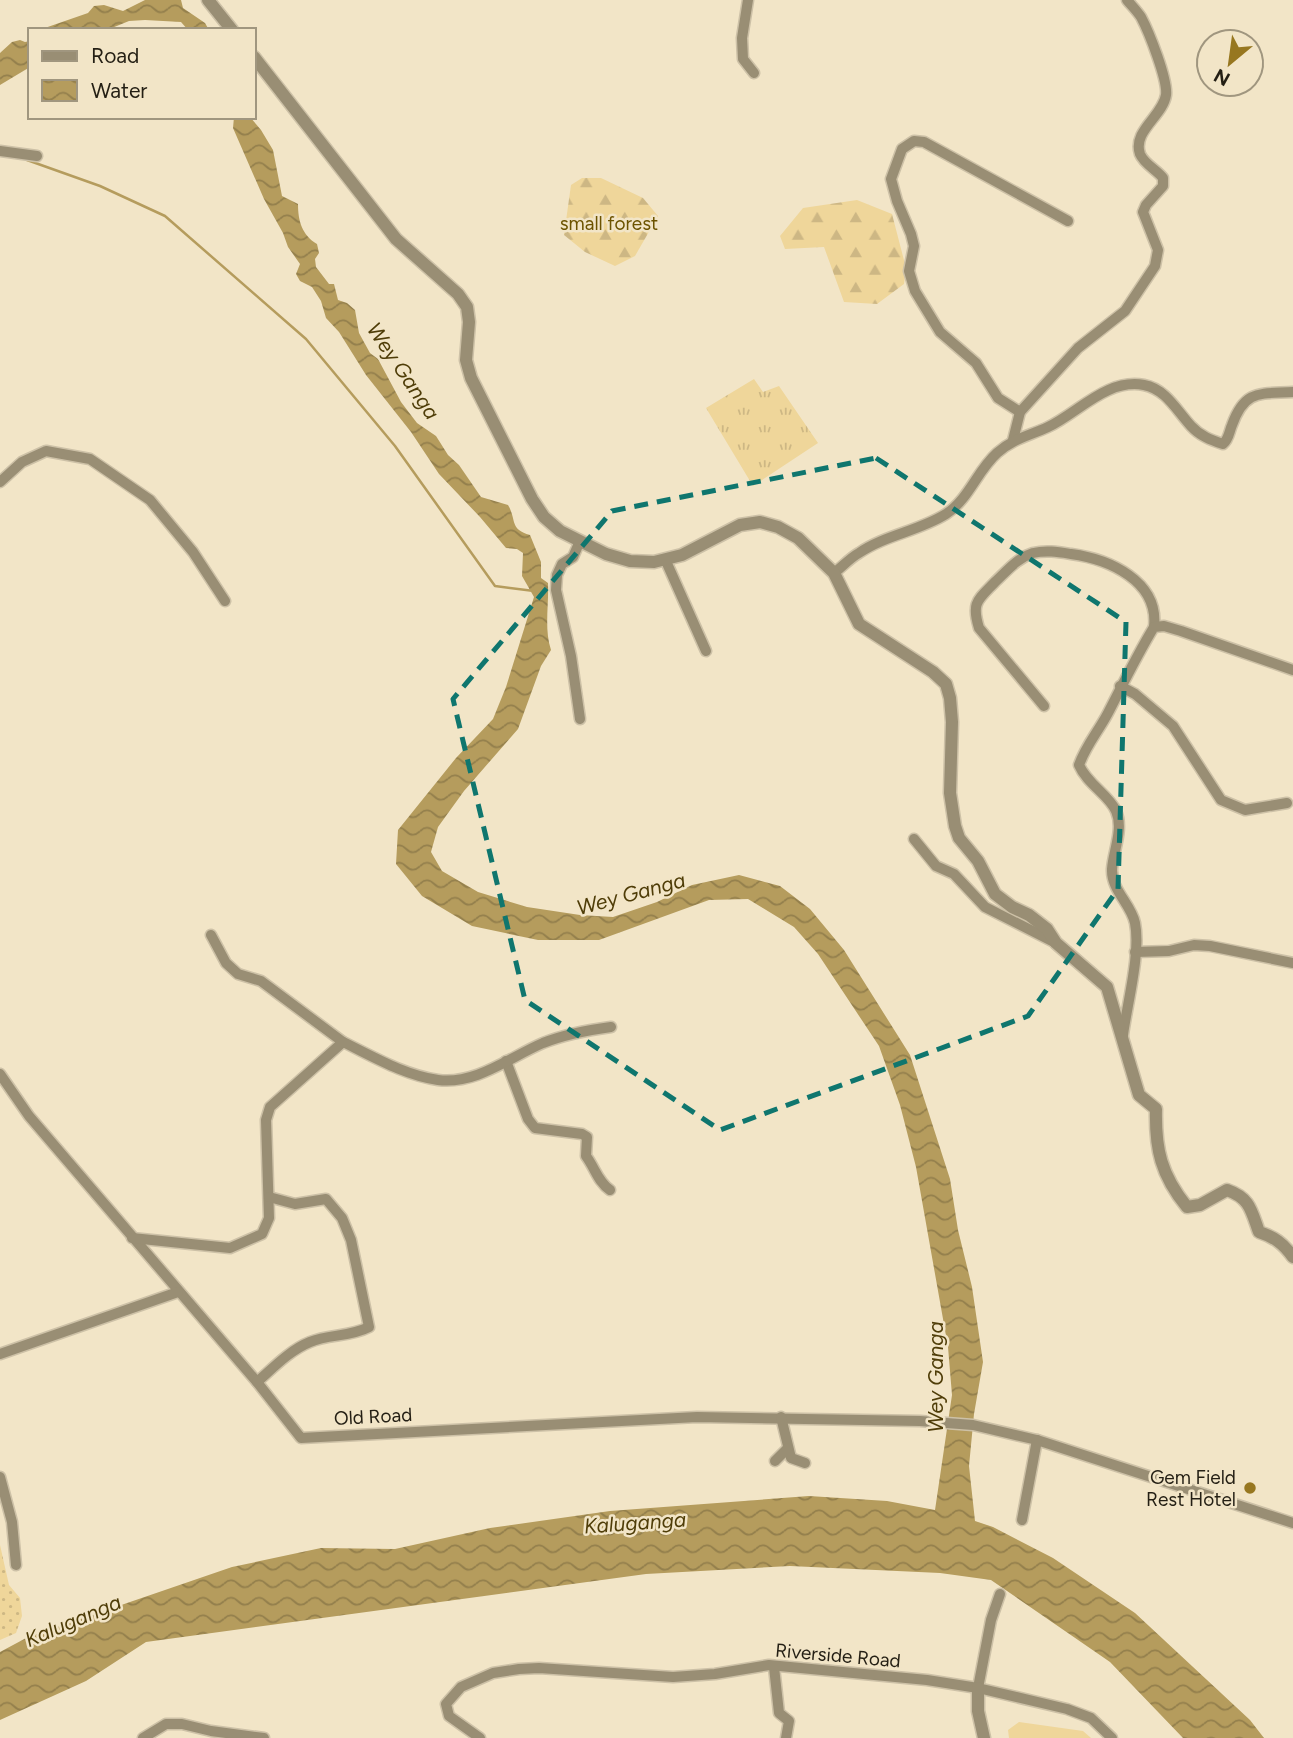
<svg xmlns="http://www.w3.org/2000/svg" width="1293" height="1738" viewBox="0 0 1293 1738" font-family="Figtree,sans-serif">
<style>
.grass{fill:url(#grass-tufts)}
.forest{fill:url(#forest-firs)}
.garden{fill:url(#garden-dots)}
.pitch{fill:#efd69a}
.water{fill:url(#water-waves)}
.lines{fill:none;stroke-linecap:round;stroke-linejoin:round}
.stream{stroke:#b59c5d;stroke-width:2.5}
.minor-casing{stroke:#cdc1a7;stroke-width:13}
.tertiary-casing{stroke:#cdc1a7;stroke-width:15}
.minor{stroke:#998e74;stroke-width:10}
.tertiary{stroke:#998e74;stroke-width:12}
.marked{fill:none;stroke:#0f766e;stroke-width:5;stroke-dasharray:14 9;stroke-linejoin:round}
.poi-dot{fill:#977720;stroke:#f2e5c7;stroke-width:2.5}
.labels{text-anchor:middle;stroke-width:5;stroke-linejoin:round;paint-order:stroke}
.park-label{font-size:19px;fill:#6c5300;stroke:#f2e5c7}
.street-label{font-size:19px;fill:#241f14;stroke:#f2e5c7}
.poi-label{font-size:19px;fill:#241f14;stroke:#f2e5c7;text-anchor:end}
.water-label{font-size:21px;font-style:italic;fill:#4f3d08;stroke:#f2e5c7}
</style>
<defs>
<pattern id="grass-tufts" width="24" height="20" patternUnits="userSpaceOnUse" patternTransform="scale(1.75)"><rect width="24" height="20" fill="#efd69a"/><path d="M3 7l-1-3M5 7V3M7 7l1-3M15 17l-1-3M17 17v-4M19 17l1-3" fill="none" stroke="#cdb784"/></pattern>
<pattern id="forest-firs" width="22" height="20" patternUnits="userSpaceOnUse" patternTransform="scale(1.75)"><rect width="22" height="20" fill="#efd69a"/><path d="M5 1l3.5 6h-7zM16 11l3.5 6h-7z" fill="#cdb784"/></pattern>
<pattern id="garden-dots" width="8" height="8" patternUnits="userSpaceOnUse" patternTransform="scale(1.75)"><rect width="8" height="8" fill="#efd69a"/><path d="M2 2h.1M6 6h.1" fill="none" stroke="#cdb784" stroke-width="1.8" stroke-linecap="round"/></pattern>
<pattern id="water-waves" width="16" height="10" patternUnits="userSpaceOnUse" patternTransform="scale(1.75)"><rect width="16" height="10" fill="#b59c5d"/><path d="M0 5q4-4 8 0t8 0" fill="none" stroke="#937f4c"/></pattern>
</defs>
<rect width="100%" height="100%" fill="#f2e5c7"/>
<polygon class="grass" points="754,379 763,392 779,386 818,443 753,486 706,408"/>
<g class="forest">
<polygon points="582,178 601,178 643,198 658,216 635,256 615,266 585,252 564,235 571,185"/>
<polygon points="857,200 892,214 906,268 904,284 877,304 844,302 824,247 785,249 780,236 803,208"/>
</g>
<polygon class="garden" points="0,1545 9,1585 20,1598 22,1616 16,1633 0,1640"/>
<polygon class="pitch" points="1019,1722 1083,1731 1091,1738 1009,1738 1008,1730"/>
<g class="water">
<polygon points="145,0 181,0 183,8 205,23 209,30 188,30 181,22 145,20 129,21 107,30 39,30 88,13 94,6 104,5 123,11"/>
<polygon points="20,40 25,42 30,41 30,67 0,85 0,53 12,42"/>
<path d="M234,117h16l11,13 12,20 9,46 16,8c0,17 4,31 19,40l2,9 -4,6 1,8 13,17h5l4,16 9,3 8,7 4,23 11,20 8,6 23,43 16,21 19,13 12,19 11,10 22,32 27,8c9,15 1,24 22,30l11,27v16l7,5c1,22 -4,46 3,67l-10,16 -23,63 -54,62 -26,36 -7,25 11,19 36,21 49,15 53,8 33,2 44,-15 35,-17 47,-10 41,11 30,23 34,41 66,105 40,124 8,51 14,57 11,75 -9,52 -5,52 6,55 18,6 60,31 82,55 115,107 14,18h-81l-73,-76 -119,-82 -51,-7 -150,-7 -144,8 -500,68 -60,39 -86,39v-68l28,-15 204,-70 89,-19 74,1 95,-21 120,-17 199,-15 78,5 48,9 17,-115 -4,-48 -32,-180 -16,-62 -21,-59 -61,-92 -24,-27 -46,-28 -39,1 -110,40h-61l-66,-14 -50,-30 -26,-32 2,-34 58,-72 37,-39 13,-32 28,-90 -12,-21 1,-23 -6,-4 -11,-1 -26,-31 -41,-43 -28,-42 -45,-57 -27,-43 -13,-14 -5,-17 -9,-14 -12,-6 -4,-7 4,-10 -12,-17 -5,-14 -19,-34 -31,-71z"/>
</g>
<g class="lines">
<polyline class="stream" points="27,160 100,186 165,216 306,339 395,446 495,586 534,591"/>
<g class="minor-casing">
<g id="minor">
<polyline points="748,0 742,38 743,59 754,73"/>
<polyline points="0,151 37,156"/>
<polyline points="1020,412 998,398 976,363 940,332 915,291 909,271 914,246 911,234 897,201 891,179 902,149 914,141 924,142 1068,221"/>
<path d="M1013,440l7,-28 58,-64 47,-37 30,-45 3,-16 -15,-38 3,-7 17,-19v-8c-6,-8 -19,-14 -23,-24 -8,-23 23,-38 26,-59 2,-15 -17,-63 -25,-78 -4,-6 -9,-11 -14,-17"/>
<polyline points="0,482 22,462 46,451 90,459 150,500 193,552 225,601"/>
<polyline points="580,541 573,557 562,564 557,575 556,590 571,656 580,719"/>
<polyline points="665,559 706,651"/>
<path d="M834,573c8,-6 16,-15 25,-20 26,-18 60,-22 87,-39 23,-15 31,-43 51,-61 17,-15 32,-17 51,-26 30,-14 59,-49 96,-42 22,4 33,26 47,41 9,10 20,14 32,18 6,-5 6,-12 9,-19 13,-36 28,-31 61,-33"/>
<polyline points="1120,686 1135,694 1173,726 1221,800 1245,810 1287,803"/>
<path d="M1044,706l-65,-78c-8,-26 -1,-28 16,-46 12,-11 22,-24 38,-29 13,-3 25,-1 38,1 38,5 88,27 83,73"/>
<polyline points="914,839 936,866 954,874 985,907 1056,943"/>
<polyline points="211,935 226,963 238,974 261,981 343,1042"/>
<polyline points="1135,952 1169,951 1194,945 1210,946 1293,963"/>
<path d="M1123,1035c4,-31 18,-82 12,-112 -4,-19 -24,-33 -23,-54 1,-17 12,-40 4,-58 -7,-16 -29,-27 -37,-46 7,-20 19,-33 29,-52 15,-29 29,-58 46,-86l10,-1 17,5 112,39"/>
<path d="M506,1061l22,58 7,9 47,6 5,3 -1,19c9,12 12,26 24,34"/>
<polyline points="0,1074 29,1116 257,1382 301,1438 697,1417 920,1421 973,1425 1037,1440 1293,1523"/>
<path d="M132,1238l98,10 32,-14 7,-16 -3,-98 4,-13 73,-65c31,15 61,33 95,38 38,5 72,-23 105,-37 23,-9 45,-13 68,-16"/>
<polyline points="0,1354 178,1292"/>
<path d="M257,1382c16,-14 33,-32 53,-40 19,-8 40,-5 59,-15l-18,-87 -9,-22 -16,-19 -31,5 -26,-7"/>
<polyline points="781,1417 791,1458 805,1463"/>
<polyline points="775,1461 788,1448"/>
<polyline points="0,1477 12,1522 16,1565"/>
<polyline points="1022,1520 1037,1440"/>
<polyline points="774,1667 779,1713 789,1721 786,1738"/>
<polyline points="978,1688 991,1620 1000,1594"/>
<polyline points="143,1738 166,1724 182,1724 211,1731 264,1738"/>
<polyline points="480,1738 449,1716 446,1704 461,1687 493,1673 519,1669 539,1668 673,1677 715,1674 769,1665 927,1680 978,1688 1067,1709 1091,1718 1112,1738"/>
</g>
</g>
<g class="tertiary-casing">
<g id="tertiary">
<polyline points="208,0 232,30"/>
<path d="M254,57l142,182 62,55 9,13 2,15 -3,38 5,18 61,121 12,18 16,14 46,23 24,7 24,1 28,-7 58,-30 20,-3 18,5 20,11 36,35 25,51 74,48 13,12 4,14 2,24 -2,71 5,33 4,12 19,23 17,33 17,13 17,8 18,14 9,14 51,44 32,108 17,14c-1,40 5,66 31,98l13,-2 27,-15c23,8 24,20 32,42 15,5 24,11 34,25"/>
<polyline points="978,1688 978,1711 984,1738"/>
</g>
</g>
<use href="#minor" class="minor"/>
<use href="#tertiary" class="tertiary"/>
</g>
<path class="marked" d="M876,458l250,164 -8,267 -90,127 -308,114 -195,-130 -72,-301 159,-188z"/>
<circle class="poi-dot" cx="1250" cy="1488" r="7"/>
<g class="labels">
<g class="park-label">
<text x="609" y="230">small forest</text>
</g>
<g class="street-label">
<text transform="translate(373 1416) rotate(-3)" y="7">Old Road</text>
<text transform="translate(838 1655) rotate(5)" y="7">Riverside Road</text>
</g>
<g class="poi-label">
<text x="1236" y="1484">Gem Field<tspan x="1236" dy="22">Rest Hotel</tspan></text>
</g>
<g class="water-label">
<text transform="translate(403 371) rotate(56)" y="7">Wey Ganga</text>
<text transform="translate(631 894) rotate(-15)" y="7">Wey Ganga</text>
<text transform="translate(936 1377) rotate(-90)" y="7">Wey Ganga</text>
<text transform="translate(635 1523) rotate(-4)" y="7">Kaluganga</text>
<text transform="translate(73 1621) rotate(-23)" y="7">Kaluganga</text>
</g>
</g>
<rect x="28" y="28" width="228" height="91" fill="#f2e5c7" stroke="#a0967f" stroke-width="2"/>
<rect x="42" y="51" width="35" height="10" fill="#998e74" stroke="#a0967f" stroke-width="2"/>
<text x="91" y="63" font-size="21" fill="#241f14">Road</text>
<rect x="42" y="80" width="35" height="21" fill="url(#water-waves)" stroke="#a0967f" stroke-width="2"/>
<text x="91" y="98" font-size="21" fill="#241f14">Water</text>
<g transform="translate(1230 63) rotate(209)"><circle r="33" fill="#f2e5c7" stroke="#a0967f" stroke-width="2"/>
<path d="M0-5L12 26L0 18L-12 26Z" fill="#977720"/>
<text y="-10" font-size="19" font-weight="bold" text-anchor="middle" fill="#241f14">N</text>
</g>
</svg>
